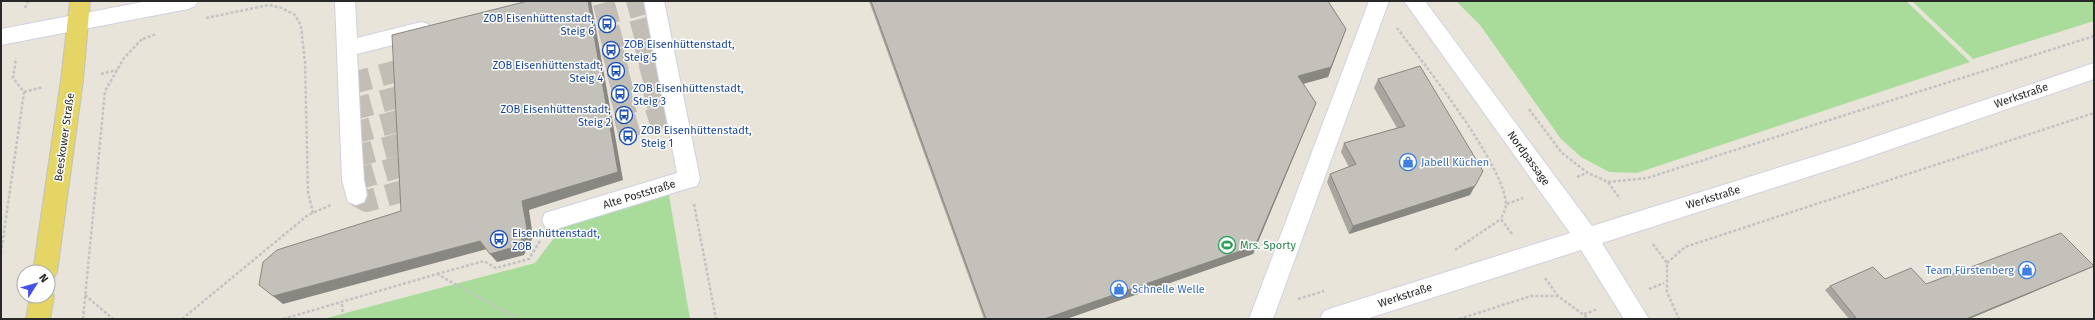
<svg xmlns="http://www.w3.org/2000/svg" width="2095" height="320" viewBox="0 0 2095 320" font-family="'Fira Sans',sans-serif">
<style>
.green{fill:#a9dc9b}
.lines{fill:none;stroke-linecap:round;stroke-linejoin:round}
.minor-tunnel{stroke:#c2beb6;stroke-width:22;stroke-dasharray:22 11;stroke-linecap:butt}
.minor-casing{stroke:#d0d1e0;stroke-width:2}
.major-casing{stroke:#c3c3c3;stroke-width:2}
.path{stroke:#c3c3c3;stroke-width:2.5;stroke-dasharray:3 2;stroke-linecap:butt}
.minor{fill:#fff;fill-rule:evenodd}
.major{fill:#e4d564;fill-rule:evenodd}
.wall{fill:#a9a6a0}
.shaded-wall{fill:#898782}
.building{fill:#c4c1ba;stroke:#898782}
.labels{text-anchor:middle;stroke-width:3;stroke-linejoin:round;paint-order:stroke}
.transit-label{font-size:11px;fill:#164399;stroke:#fff;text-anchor:start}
.street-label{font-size:11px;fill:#282828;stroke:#fff}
.shop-label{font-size:11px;fill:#366cbe;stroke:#fff;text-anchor:start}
.leisure-label{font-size:11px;fill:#27864d;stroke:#fff;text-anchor:start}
</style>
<rect width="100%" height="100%" fill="#e9e4da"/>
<g class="green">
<polygon points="1456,1 1906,1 1970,62 1637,173 1609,172 1581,157 1561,139 1480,25"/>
<polygon points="1912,1 2094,1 2094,21 1973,59"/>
<polygon points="669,195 690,319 323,319 535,263 563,226"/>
</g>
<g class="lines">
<g class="minor-tunnel">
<polyline points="564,25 653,1"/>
<polyline points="569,50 659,25"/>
<polyline points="573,73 663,48"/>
<polyline points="349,84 423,64"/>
<polyline points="578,94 668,69"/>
<polyline points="350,110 424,90"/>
<polyline points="581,116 672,91"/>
<polyline points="350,134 424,114"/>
<polyline points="585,139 676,113"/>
<polyline points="352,157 426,137"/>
<polyline points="353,180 427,159"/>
<polyline points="356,195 367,201 428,184"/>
</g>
<g class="minor-casing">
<g id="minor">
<polygon points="148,1 198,1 195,6 188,9 1,45 1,29"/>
<polygon points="335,1 355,1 357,38 421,22 428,24 431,30 428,36 357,54 361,134 364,180 367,195 364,202 356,205 348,202 342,180"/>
<polygon points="644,1 664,1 700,179 697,186 689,188 553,230 545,227 542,220 545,213 677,173"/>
<polygon points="1369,1 1389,1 1273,319 1249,319"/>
<polygon points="1404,1 1425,1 1592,226 1851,145 2094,63 2094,79 1851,163 1602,243 1649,319 1624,319 1581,250 1366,319 1320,319 1324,311 1332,308 1570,233"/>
</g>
</g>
<g class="major-casing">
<g id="major">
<polygon points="70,1 90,1 83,80 57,272 53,279 48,281 48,272 33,272 61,80"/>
<polygon points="48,288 54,296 50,319 26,319 30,296 48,296"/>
</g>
</g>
<g class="path">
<polyline points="25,8 28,1"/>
<polyline points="206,18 269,5 282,8 295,15 301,26 305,63 308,192 313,213"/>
<path d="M1397,28c26,35 108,137 109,177 0,4 -3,9 -5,14l11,15"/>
<polyline points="143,39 156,34"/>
<polyline points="101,74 117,70"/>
<polyline points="24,92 43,87"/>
<polyline points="1529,109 1562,153 1588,173 1608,182 1620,199"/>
<polyline points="1577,177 1587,173"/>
<polyline points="1608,182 1647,178 2094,36"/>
<polyline points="694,204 716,319"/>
<polyline points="1507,204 1523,198"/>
<polyline points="1653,244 1667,263 1667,292 1679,319"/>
<polyline points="1455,250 1501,219"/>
<polyline points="1,253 24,92 13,78 16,58"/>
<polyline points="1667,263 1685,247 2094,113"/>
<polyline points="437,274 484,261 496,268 529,259 540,241"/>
<polyline points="1545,278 1558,296 1589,319"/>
<polyline points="1649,289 1664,283"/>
<polyline points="85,295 113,319"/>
<polyline points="1298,299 1324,291"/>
<polyline points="342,304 343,319"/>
<polyline points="1584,314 1598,309"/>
<polyline points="83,319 105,91 124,58 143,38"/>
<polyline points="182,319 308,215 331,205"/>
<polyline points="283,319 437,274 518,319"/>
<polyline points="1459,319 1531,296 1557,296"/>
</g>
<use href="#minor" class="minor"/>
<use href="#major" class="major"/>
</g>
<g class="wall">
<polygon points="869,1 1328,1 1346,29 1328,77 1303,84 1316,103 1312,113 1253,254 1066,319 984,319"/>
<polygon points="1378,79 1470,195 1349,234 1327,182 1330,174 1349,167 1341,152 1344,143 1397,128 1374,88"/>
<polygon points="2094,266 2088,269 1969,319 1849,319 1825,290 1830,286 1885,279 1926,284"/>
</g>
<g class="shaded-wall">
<polygon points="588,1 591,1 623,180 529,210 533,237 524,255 497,262 490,254 522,201"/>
<polygon points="1346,29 1328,77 1295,86 1298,76"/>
<polygon points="1316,103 1312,113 1253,254 1066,319 1044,319"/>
<polygon points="1475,186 1470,195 1349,234 1353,226"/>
<polygon points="480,241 487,249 283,304 273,296"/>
<polygon points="2094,266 2088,269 1969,319 1966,319"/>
</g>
<g class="building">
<polygon points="528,1 588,1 618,172 522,201 527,229 518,246 490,254 480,241 273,296 259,285 263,262 277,250 401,211 392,35"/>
<polygon points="871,1 1328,1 1346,29 1331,67 1298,76 1316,103 1255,246 1044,319 986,319"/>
<polygon points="1420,66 1483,171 1475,186 1353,226 1330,174 1356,164 1344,143 1405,126 1378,79"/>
<polygon points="2061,233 2094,266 1966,319 1857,319 1830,286 1873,267 1885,279 1911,268 1926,284"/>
</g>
<defs>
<g id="bus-ring" transform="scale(0.9)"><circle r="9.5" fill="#fff" stroke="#1a4fb4" stroke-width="1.5"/><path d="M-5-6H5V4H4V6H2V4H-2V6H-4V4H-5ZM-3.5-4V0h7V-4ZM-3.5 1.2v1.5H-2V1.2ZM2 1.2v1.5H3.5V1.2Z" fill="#1a4fb4"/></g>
<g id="shop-ring" transform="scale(0.9)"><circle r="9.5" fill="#fff" stroke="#3f7fe0" stroke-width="1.5"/><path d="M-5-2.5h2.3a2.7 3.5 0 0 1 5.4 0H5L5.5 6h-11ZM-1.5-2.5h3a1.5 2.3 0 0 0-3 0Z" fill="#3f7fe0"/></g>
<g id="stadium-ring" transform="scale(0.9)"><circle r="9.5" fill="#fff" stroke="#2e9e5b" stroke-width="1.5"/><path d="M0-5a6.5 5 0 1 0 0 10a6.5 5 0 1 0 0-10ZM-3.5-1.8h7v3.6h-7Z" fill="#2e9e5b"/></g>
</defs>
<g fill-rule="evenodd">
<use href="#bus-ring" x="607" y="24"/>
<use href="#bus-ring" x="611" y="50"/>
<use href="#bus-ring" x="616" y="71"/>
<use href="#bus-ring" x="620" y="94"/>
<use href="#bus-ring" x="624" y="115"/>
<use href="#bus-ring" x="628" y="136"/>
<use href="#shop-ring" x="1408" y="162"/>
<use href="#bus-ring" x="499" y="239"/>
<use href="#stadium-ring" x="1227" y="245"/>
<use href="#shop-ring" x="2027" y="270"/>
<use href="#shop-ring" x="1119" y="289"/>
</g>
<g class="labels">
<g class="transit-label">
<text x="594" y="22" text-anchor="end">ZOB Eisenhüttenstadt,<tspan x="594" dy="13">Steig 6</tspan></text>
<text x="624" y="48">ZOB Eisenhüttenstadt,<tspan x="624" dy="13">Steig 5</tspan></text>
<text x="603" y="69" text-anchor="end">ZOB Eisenhüttenstadt,<tspan x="603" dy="13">Steig 4</tspan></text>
<text x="633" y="92">ZOB Eisenhüttenstadt,<tspan x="633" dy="13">Steig 3</tspan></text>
<text x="611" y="113" text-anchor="end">ZOB Eisenhüttenstadt,<tspan x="611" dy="13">Steig 2</tspan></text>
<text x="641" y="134">ZOB Eisenhüttenstadt,<tspan x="641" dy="13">Steig 1</tspan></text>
<text x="512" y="237">Eisenhüttenstadt,<tspan x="512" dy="13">ZOB</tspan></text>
</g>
<g class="street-label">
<text transform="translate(2021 95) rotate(-19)" y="4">Werkstraße</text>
<text transform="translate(64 137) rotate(-82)" y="4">Beeskower Straße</text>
<text transform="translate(1529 158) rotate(54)" y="4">Nordpassage</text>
<text transform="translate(639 194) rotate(-17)" y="4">Alte Poststraße</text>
<text transform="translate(1713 197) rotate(-17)" y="4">Werkstraße</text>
<text transform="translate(1405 295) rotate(-18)" y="4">Werkstraße</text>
</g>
<g class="shop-label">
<text x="1421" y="166">Jabell Küchen</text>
<text x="2014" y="274" text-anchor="end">Team Fürstenberg</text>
<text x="1132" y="293">Schnelle Welle</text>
</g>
<g class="leisure-label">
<text x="1240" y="249">Mrs. Sporty</text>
</g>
</g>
<rect width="2095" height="320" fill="none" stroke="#282828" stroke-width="4"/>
<g transform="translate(36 284) rotate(53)"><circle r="19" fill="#ffffff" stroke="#a9a9a9"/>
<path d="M0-3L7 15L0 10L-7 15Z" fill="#4651ea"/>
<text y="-6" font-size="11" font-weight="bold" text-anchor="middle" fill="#282828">N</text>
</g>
</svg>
